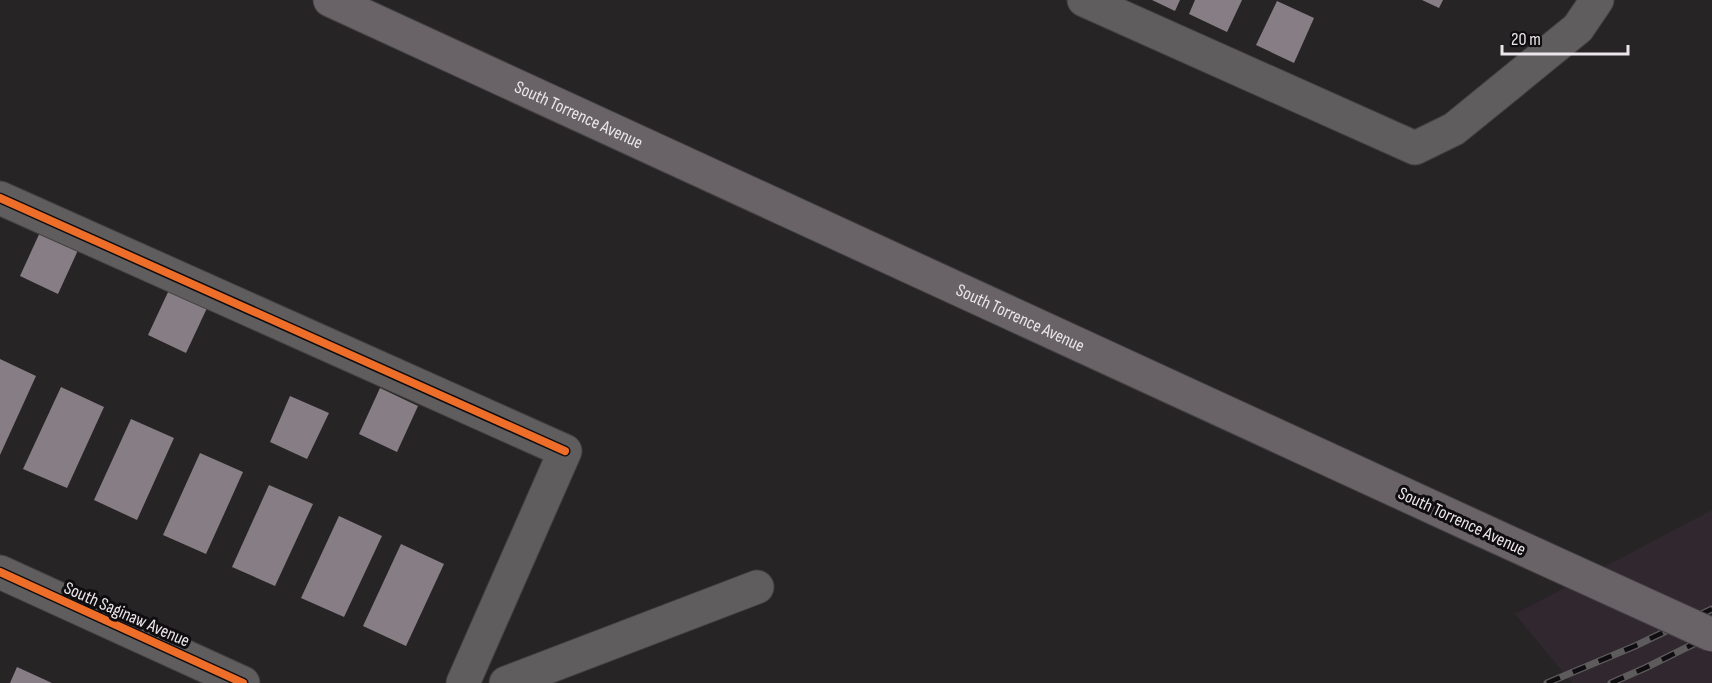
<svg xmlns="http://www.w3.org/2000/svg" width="1712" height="683" viewBox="0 0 1712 683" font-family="'Sofia Sans Condensed',sans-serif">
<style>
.built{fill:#31272e}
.building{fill:#867e84}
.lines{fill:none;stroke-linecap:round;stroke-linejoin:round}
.minor-casing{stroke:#444143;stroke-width:35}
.major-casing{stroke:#444143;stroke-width:35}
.minor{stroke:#605d5f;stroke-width:33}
.major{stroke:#696267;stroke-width:33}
.rail-casing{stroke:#5e5b5d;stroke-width:7}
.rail{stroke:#0f0d0f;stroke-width:4.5;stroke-dasharray:14;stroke-linecap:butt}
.major-bridge-casing{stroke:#444143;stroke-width:35;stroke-linecap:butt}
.major-bridge{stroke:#696267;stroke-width:33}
.cycleway-casing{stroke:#0f0d0f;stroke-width:11}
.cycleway{stroke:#ee6e29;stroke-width:8}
.labels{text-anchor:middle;stroke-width:6;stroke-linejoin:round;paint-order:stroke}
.street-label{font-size:18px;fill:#eae6e9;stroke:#0f0d0f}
</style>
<rect width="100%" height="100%" fill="#272426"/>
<polygon class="built" points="1712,510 1712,683 1572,683 1515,614"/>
<g class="building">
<polygon points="1152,0 1180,0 1175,11"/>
<polygon points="1195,0 1242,0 1227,32 1189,14"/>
<polygon points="1422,0 1443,0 1439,8"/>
<polygon points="1277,1 1314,18 1294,63 1256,45"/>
<polygon points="41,230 79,248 58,294 20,276"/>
<polygon points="169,290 207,308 186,353 148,335"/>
<polygon points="0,359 36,376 0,455"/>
<polygon points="61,387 104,407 67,488 23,469"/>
<polygon points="380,388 418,406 397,452 359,434"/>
<polygon points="290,396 329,413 307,459 270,442"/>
<polygon points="131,419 174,438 137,520 94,500"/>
<polygon points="200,453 243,472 206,554 163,535"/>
<polygon points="269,485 313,504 275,586 232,567"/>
<polygon points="339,516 382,536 344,617 301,598"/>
<polygon points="401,544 444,564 406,646 363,626"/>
<polygon points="17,667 52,683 10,683"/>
</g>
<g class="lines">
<g class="minor-casing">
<g id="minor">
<polyline points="1084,0 1415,148 1454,129 1578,28 1597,0"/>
<polyline points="0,198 565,451 463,683"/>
<polyline points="0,572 243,683"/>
<polyline points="506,683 757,587"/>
</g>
</g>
<g class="major-casing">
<g id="major">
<path id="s1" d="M330,0l1154,531"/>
</g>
</g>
<use href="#minor" class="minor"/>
<use href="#major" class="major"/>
<g class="rail-casing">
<g id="rail">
<polyline points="1547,683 1635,646 1712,609"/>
<polyline points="1611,683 1645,668 1712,635"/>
</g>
</g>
<use href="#rail" class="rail"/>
<g class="major-bridge-casing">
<polyline id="major-bridge" points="1484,531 1712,635"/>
</g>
<use href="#major-bridge" class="major-bridge"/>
<g class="cycleway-casing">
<g id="cycleway">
<polyline points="0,198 565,451"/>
<polyline points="0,572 243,683"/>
</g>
</g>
<use href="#cycleway" class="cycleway"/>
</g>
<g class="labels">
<g class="street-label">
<text dy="6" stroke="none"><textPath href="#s1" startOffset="274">South Torrence Avenue</textPath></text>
<text dy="6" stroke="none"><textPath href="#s1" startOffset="760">South Torrence Avenue</textPath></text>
<text transform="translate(1462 521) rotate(25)" y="6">South Torrence Avenue</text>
<text transform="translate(127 614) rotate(24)" y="6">South Saginaw Avenue</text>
</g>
</g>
<path d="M1502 45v9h126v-9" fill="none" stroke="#eae6e9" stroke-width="3"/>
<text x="1511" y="45" font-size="18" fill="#eae6e9" stroke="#0f0d0f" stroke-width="4.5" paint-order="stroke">20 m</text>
</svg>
